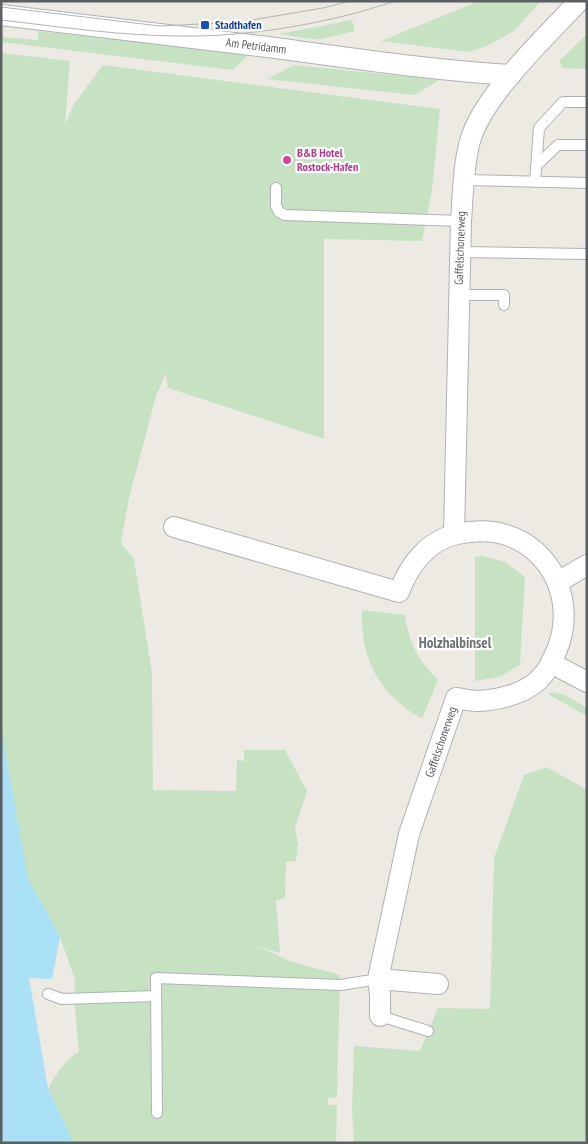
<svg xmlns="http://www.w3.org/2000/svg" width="588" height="1144" viewBox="0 0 588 1144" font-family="'PT Sans Narrow',sans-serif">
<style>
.green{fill:#c7e2c3}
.water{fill:#aae1f7}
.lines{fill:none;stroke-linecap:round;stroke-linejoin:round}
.service-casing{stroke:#afb2b5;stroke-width:12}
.minor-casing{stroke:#afb2b5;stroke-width:22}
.service{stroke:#fff;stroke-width:10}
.minor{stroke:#fff;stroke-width:20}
.tram{stroke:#b2b3b3;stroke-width:1}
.transit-dot{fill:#1a4fb4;stroke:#fff;stroke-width:2}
.hotel-dot{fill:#d1479c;stroke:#fff;stroke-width:2}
.labels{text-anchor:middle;stroke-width:4.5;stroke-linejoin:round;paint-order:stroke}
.transit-label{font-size:12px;font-weight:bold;fill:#164399;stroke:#fff;text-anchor:start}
.street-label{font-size:12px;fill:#5c6063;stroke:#fff}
.hotel-label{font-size:12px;font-weight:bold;fill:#b23c85;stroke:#fff;text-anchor:start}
.quarter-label{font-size:15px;font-weight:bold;fill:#6d7275;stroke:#fff}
</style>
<rect width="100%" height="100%" fill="#edeae4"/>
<g class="green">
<polygon points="479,1 541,1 514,31 489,45 469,52 381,41"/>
<polygon points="352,20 355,31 323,39 312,39 279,34"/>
<polygon points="38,31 250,53 233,70 1,42 1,37 38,40"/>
<polygon points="587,34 587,69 563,68 559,61"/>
<path d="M1,53l69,8 -5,63 9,-20 29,-39 337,44 -8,81 -10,51 -98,-2v200l-156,-51 -2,-15 -10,23 -27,102 -8,45 13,16 18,114 1,117 83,1 1,-31 7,1v-11h41l22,41 -12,37 3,15 -2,18 -10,1 -1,36 -9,2 4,53 -20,-6 30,14 50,14 -3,123 -9,-1v8h9l-1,38h-305c11,-37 16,-69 48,-92l-5,-53 1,-18 -15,-43 -8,42 -51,-11z"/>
<polygon points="294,65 440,80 414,95 267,79"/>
<polygon points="482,556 505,562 525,577 520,665 499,677 475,681 475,557"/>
<path d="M362,610l43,5c3,26 14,47 33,65l-16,39c-42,-24 -62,-60 -60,-109z"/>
<polygon points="551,692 565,695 587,708 587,716 548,694"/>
<polygon points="547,767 587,790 587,1143 354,1143 352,1111 354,1046 420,1051 438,1008 490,1009 494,858 524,775"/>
</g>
<polygon class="water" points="1,727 28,879 60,936 52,979 29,978 48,1088 74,1143 1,1143"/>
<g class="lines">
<g class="service-casing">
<g id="service">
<polyline points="536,166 558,145 587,145"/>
<polyline points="464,180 587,183"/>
<polyline points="535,182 539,128 563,102 587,102"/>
<polyline points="276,188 276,206 279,212 285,215 461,221"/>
<polyline points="460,252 587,254"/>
<polyline points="459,295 504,295 504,305"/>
<polyline points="48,994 62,999 156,996"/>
<polyline points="380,1016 428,1031"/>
<polyline points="157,1113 156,978 341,985 378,979"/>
</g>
</g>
<g class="minor-casing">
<g id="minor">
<path d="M1,15c89,11 178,21 267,32 81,11 162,23 243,28"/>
<path d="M174,527l225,65c11,-29 31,-54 63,-59 13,-2 27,-3 41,1 51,14 74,71 53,118 -4,8 -7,17 -13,23 -14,18 -43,25 -65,26 -7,0 -15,-2 -22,-3l-47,136 -31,145 2,16v21"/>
<path d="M454,534l7,-313c2,-26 2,-54 9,-80 13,-46 76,-104 109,-140"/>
<polyline points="558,582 587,565"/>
<polyline points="551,663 587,682"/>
<polyline points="378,979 438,984"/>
</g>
</g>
<use href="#service" class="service"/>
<use href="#minor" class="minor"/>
<g class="tram">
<polyline points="1,7 160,26 240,22 323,8 350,1"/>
<path d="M1,20c60,7 121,16 181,16 68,1 149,-13 213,-35"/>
</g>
</g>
<rect class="transit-dot" x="200" y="20" width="10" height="10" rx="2.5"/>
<circle class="hotel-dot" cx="287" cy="160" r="5"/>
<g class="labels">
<g class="transit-label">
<text x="215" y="29">Stadthafen</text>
</g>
<g class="street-label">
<text transform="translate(256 46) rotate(7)" y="4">Am Petridamm</text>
<text transform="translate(460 248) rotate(-88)" y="4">Gaffelschonerweg</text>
<text transform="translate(441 742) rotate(-71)" y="4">Gaffelschonerweg</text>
</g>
<g class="hotel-label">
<text x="297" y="157">B&amp;B Hotel<tspan x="297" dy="14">Rostock-Hafen</tspan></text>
</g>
<g class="quarter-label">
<text x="455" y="648">Holzhalbinsel</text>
</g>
</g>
<rect width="588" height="1144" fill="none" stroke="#5c6063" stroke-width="5"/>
</svg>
